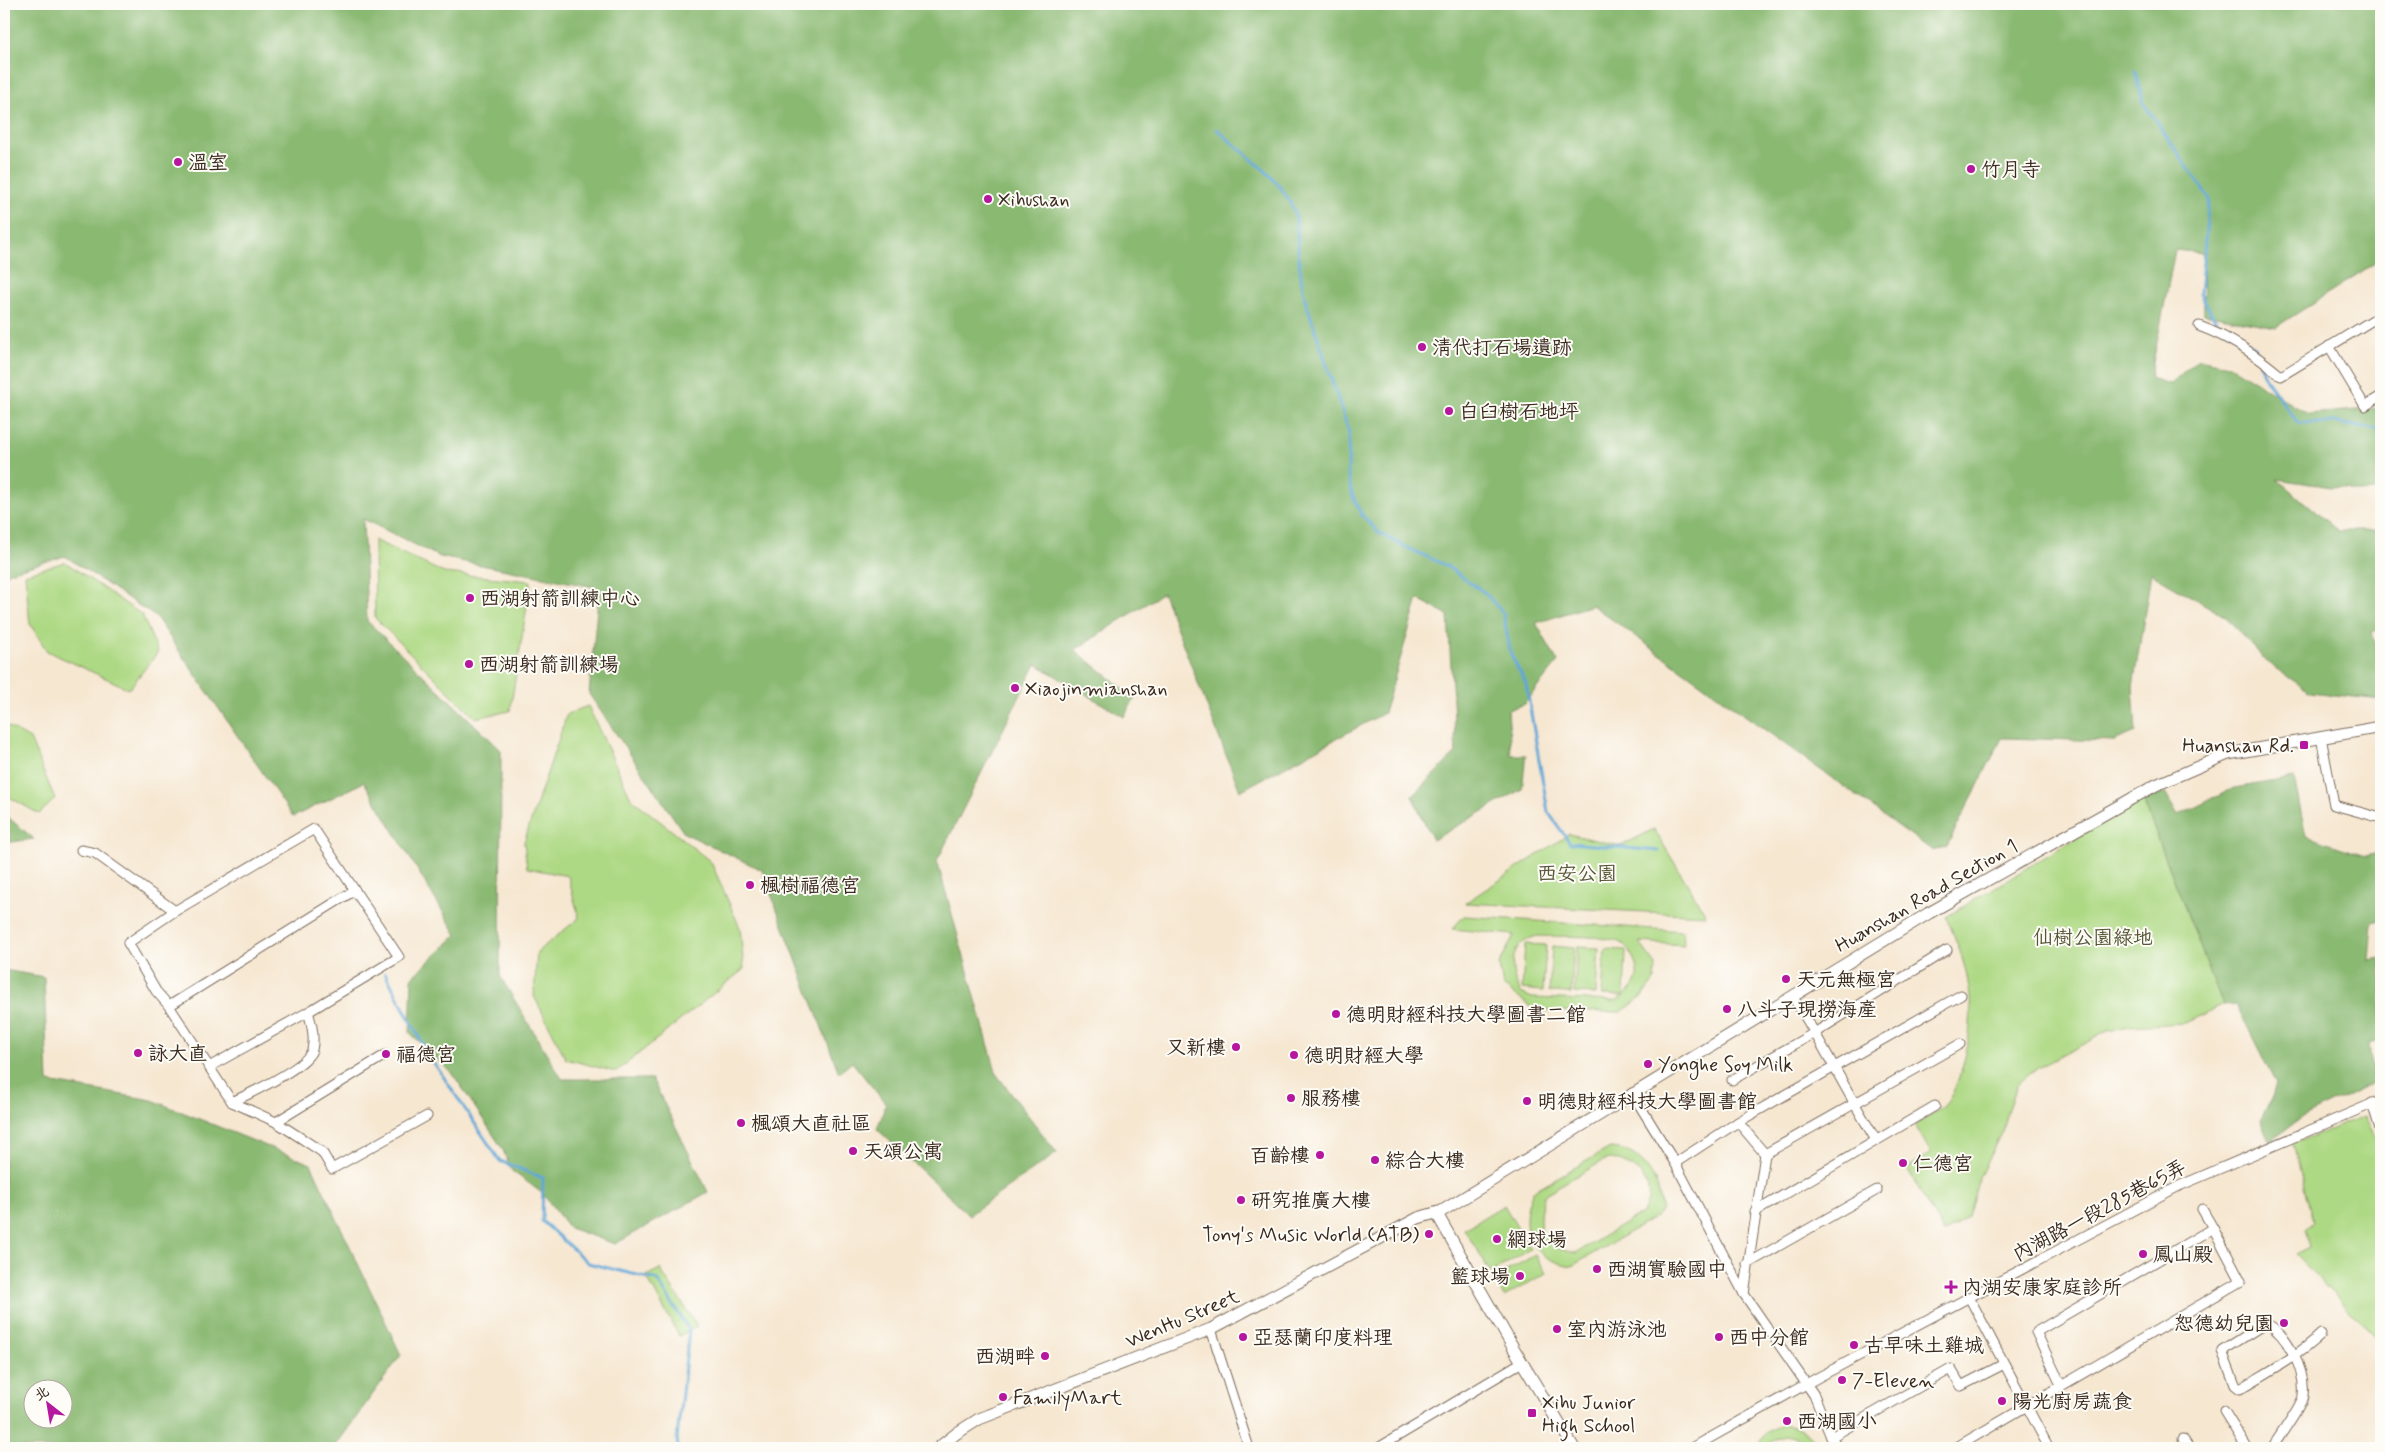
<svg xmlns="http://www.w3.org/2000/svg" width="2385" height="1452" viewBox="0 0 2385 1452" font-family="Mynerve,'LXGW WenKai TC',sans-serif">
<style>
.green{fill:#aed984;stroke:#748251;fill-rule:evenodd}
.forest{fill:#8ab972;stroke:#627248;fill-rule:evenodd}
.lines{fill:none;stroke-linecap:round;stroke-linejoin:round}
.stream{stroke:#61a7d7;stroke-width:3}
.minor-casing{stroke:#7c6c5d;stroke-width:11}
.tertiary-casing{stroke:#7c6c5d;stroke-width:13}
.minor{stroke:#fff;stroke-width:9}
.tertiary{stroke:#fff;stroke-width:11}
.poi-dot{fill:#b5179e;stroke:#fdfcf7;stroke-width:2}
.labels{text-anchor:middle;stroke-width:4;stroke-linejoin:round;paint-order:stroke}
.poi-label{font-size:20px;fill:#3b2a1e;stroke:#fdfcf7;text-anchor:start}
.park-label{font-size:20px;fill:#585638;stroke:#fdfcf7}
.street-label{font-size:20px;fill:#3b2a1e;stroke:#fdfcf7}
</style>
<rect width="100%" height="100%" fill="#fdfcf7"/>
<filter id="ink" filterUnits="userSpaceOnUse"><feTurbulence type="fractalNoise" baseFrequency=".02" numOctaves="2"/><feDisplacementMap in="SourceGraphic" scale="10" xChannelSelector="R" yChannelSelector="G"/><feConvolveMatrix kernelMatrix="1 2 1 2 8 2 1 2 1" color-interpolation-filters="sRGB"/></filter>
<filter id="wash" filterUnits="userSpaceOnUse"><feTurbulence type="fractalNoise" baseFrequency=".0096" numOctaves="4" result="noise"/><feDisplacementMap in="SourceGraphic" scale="20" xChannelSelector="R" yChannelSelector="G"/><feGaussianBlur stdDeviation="1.12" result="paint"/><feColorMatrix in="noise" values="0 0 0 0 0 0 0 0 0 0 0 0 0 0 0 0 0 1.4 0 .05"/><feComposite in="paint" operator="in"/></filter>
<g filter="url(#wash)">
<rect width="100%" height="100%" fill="#f6e7d1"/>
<g class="green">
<polygon points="374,540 444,573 531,581 510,711 475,718 375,618"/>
<polygon points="65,562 142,615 158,652 129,689 47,651 30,624 25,574"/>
<polygon points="588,706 631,798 711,862 740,928 744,969 616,1072 566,1059 534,996 537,952 579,918 568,876 527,868 524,842 567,714"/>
<polygon points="4,724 30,739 55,799 39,814 4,794"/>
<path d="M2142,798l81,207 -38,18 -56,3 -21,5 -70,37 -12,9 -9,8 -15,46 -23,47 -11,38 -24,17 -37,-65 24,-15 -16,-28c9,-6 21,-11 29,-19 9,-9 15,-29 19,-41 15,-56 7,-96 -17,-148z"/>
<polygon points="1654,829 1706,915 1465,903 1569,834 1621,846"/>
<path d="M1464,916l219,15 1,14 -45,-3 17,23 -1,14 -14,19 -20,14 -85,-1 -33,-25 -4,-21 15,-30 -62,-6zM1537,936c24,1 52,-1 77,4 13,3 25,23 23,36 -3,12 -11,20 -22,25l-83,-3 -11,-5c-13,-22 -13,-49 16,-57z"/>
<polygon points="1525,944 1546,945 1543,991 1522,989"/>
<polygon points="1552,946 1574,948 1571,993 1549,992"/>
<polygon points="1577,947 1599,948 1596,994 1574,993"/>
<polygon points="1605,949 1626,950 1624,996 1602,995"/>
<polygon points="2364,1116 2381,1149 2381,1342 2296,1255 2310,1248 2305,1229 2313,1222 2293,1144"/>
<path d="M1610,1148c31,0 51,32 51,61l-4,7 -85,50c-42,-7 -56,-37 -39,-75zM1612,1159c26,6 47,26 31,54l-67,40c-36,-5 -42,-28 -31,-59l60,-34z"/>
<polygon points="1504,1205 1530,1249 1491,1273 1464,1229"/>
<polygon points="1535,1255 1546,1273 1504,1297 1493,1279"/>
<polygon points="660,1269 697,1326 679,1336 646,1276"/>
<path d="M1783,1425c18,2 27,8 36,23h-10c-11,-17 -31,-15 -43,0h-9c4,-14 13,-19 26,-23z"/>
</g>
<g class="forest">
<polygon points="4,4 2381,4 2381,259 2276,327 2204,314 2203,253 2175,250 2150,378 2170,384 2198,359 2229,365 2308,414 2381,408 2381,490 2365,492 2277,479 2338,531 2375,531 2381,528 2381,629 2372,632 2381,663 2381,700 2310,692 2268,663 2226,617 2151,573 2133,687 2136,732 2114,741 2002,738 1947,846 1933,851 1592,605 1536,623 1558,662 1524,704 1508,710 1511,755 1526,755 1522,789 1433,840 1412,796 1456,753 1448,615 1418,599 1384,713 1240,791 1163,593 1075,650 1135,698 1124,717 1036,664 937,861 997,1075 1057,1153 969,1215 877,1129 886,1104 852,1062 839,1073 762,870 684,833 589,694 599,588 440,557 363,519 367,621 501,750 500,976 562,1079 652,1079 708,1192 615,1244 569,1228 542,1193 512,1171 502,1148 453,1074 410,1033 412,977 457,935 364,782 293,817 156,617 65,556 10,572 4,577"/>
<polygon points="2294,778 2306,836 2366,856 2381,853 2381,920 2372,922 2369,960 2381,958 2381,1040 2369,1044 2373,1083 2305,1116 2270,1140 2261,1119 2272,1098 2276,1084 2236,1004 2223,1005 2142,798 2165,793 2178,816 2234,788"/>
<polygon points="4,814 34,839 4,843"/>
<path d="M4,970l40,7 4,105 104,18 159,64 90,191 -67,93h-155l-10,-3 -2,3h-163zM32,1390h30v30h-30z"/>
</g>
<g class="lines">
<g class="stream">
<polyline points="2135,71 2144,104 2209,198 2200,294 2217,323 2254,347 2256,353"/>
<path d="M1217,129c26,26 60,44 76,79 5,10 4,27 5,38 1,18 3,35 7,53l44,133 -1,44 5,21 8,17 18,19 24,13 42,19 40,28 18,20 8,42 15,29 22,128 22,31 89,8"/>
<polyline points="2260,363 2266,379 2298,423 2337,423 2379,430 2381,434"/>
<polyline points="385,973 428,1054 500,1161 543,1178 542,1221 588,1263 657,1280 689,1330 677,1438 678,1448"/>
</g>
</g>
</g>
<g filter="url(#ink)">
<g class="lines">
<g class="minor-casing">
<g id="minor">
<path d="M2199,326c32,12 56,28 82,50l100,-61"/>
<polyline points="2329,346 2365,406 2381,396"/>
<polyline points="2321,737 2334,805 2381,818"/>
<polyline points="81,850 95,853 175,911"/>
<path d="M1792,996c31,47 55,97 84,144"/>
<polyline points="169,1006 355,890"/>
<polyline points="209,1067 308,1012 399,957 314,829 175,911 128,943 156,991 169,1006 232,1102 276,1122 301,1138 322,1152 332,1169 427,1116"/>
<polyline points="1732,1080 1816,1032 1947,950"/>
<polyline points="1632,1093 1675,1163 1744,1294 1814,1395 1831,1437 1838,1448"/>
<path d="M232,1102c17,-8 75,-35 80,-52 3,-13 0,-26 -4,-38"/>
<polyline points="2372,1103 2381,1132"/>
<polyline points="276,1122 385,1055"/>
<polyline points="1738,1122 1765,1154 1744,1294"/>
<polyline points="1765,1154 1960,1044"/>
<polyline points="1675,1163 1738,1122 1961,995"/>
<polyline points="1755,1212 1935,1106"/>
<polyline points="1747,1264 1877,1190"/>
<polyline points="1970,1299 2049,1448"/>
<polyline points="1211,1329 1249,1448"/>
<polyline points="2061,1385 2036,1332 2213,1228 2202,1209"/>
<polyline points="2224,1411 2247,1448"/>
<polyline points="1831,1437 1951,1369 1961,1386 2004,1364"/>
<polyline points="2183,1439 2189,1448"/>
<polyline points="1378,1448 1522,1362"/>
<polyline points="1692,1448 1817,1378 2179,1186 2381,1100"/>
<polyline points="1955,1448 2241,1281 2213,1228"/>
<path d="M2272,1448c6,-10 31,-44 31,-53 3,-24 -16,-61 -37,-72l-44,28 13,34 5,4c28,-17 57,-32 81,-55"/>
</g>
</g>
<g class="tertiary-casing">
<g id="tertiary">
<polyline points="1437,1214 1514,1349 1574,1448"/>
<polyline points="938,1448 957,1433 979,1419 1211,1329 1418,1218 1442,1211 1929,913 2156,785 2228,754 2381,727"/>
</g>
</g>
<use href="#minor" class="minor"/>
<use href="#tertiary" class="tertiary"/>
</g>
</g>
<g class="poi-dot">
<circle cx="178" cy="162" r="5"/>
<circle cx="1971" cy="169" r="5"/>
<circle cx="988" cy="199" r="5"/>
<circle cx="1422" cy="347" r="5"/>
<circle cx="1449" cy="411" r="5"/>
<circle cx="470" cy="598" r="5"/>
<circle cx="469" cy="664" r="5"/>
<circle cx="1015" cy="688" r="5"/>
<rect x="2299" y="740" width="10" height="10" rx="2.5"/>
<circle cx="750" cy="885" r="5"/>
<circle cx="1786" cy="979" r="5"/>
<circle cx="1727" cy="1009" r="5"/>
<circle cx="1336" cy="1014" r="5"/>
<circle cx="1236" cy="1047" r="5"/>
<circle cx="138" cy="1053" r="5"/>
<circle cx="386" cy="1054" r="5"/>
<circle cx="1294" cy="1055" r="5"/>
<circle cx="1648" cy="1064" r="5"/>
<circle cx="1291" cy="1098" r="5"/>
<circle cx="1527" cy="1101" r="5"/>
<circle cx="741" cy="1123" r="5"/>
<circle cx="853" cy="1151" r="5"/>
<circle cx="1320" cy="1155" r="5"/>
<circle cx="1375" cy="1160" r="5"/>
<circle cx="1903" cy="1163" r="5"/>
<circle cx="1241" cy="1200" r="5"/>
<circle cx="1429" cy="1234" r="5"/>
<circle cx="1497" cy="1239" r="5"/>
<circle cx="2143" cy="1254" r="5"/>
<circle cx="1597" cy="1269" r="5"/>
<circle cx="1520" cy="1276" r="5"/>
<path d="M1948.5 1279.5h5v5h5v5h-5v5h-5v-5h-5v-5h5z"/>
<circle cx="2284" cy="1323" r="5"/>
<circle cx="1557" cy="1329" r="5"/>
<circle cx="1243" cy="1337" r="5"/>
<circle cx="1719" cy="1337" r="5"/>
<circle cx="1854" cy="1345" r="5"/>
<circle cx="1045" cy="1356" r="5"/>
<circle cx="1842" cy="1380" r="5"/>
<circle cx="1003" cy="1397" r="5"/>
<circle cx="2002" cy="1401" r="5"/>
<rect x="1527" y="1408" width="10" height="10" rx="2.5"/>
<circle cx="1787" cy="1421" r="5"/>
</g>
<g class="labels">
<g class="poi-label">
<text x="188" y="169">溫室</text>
<text x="1981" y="176">竹月寺</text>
<text x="998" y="206">Xihushan</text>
<text x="1432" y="354">清代打石場遺跡</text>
<text x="1459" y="418">白臼樹石地坪</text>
<text x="480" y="605">西湖射箭訓練中心</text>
<text x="479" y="671">西湖射箭訓練場</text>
<text x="1025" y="695">Xiaojinmianshan</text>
<text x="2294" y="752" text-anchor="end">Huanshan Rd.</text>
<text x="760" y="892">楓樹福德宮</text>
<text x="1796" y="986">天元無極宮</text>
<text x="1737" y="1016">八斗子現撈海產</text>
<text x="1346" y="1021">德明財經科技大學圖書二館</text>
<text x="1226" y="1054" text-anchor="end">又新樓</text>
<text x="148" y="1060">詠大直</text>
<text x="396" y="1061">福德宮</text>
<text x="1304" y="1062">德明財經大學</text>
<text x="1658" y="1071">Yonghe Soy Milk</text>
<text x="1301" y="1105">服務樓</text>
<text x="1537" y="1108">明德財經科技大學圖書館</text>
<text x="751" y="1130">楓頌大直社區</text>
<text x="863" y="1158">天頌公寓</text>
<text x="1310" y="1162" text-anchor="end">百齡樓</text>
<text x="1385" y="1167">綜合大樓</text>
<text x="1913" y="1170">仁德宮</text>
<text x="1251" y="1207">研究推廣大樓</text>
<text x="1419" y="1241" text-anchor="end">Tony's Music World (ATB)</text>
<text x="1507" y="1246">網球場</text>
<text x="2153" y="1261">鳳山殿</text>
<text x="1607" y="1276">西湖實驗國中</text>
<text x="1510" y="1283" text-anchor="end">籃球場</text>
<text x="1962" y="1294">內湖安康家庭診所</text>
<text x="2274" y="1330" text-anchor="end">恕德幼兒園</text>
<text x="1567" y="1336">室內游泳池</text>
<text x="1253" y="1344">亞瑟蘭印度料理</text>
<text x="1729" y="1344">西中分館</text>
<text x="1864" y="1352">古早味土雞城</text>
<text x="1035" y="1363" text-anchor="end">西湖畔</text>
<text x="1852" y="1387">7-Eleven</text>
<text x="1013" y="1404">FamilyMart</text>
<text x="2012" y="1408">陽光廚房蔬食</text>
<text x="1542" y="1409">Xihu Junior<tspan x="1542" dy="23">High School</tspan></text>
<text x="1797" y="1428">西湖國小</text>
</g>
<g class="park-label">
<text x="1577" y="880">西安公園</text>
<text x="2093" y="944">仙樹公園綠地</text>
</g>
<g class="street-label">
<text transform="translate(1926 895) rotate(-30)" y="7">Huanshan Road Section 1</text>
<text transform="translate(2099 1210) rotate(-28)" y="7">內湖路一段285巷65弄</text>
<text transform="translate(1182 1318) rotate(-23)" y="7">WenHu Street</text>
</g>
</g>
<rect width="2385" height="1452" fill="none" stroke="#fdfcf7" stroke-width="20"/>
<g transform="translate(48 1404) rotate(329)"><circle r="24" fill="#fdfcf7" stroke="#afa8a0"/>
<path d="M0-4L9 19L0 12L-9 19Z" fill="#b5179e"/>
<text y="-8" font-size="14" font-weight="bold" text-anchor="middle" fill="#3b2a1e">北</text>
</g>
</svg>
